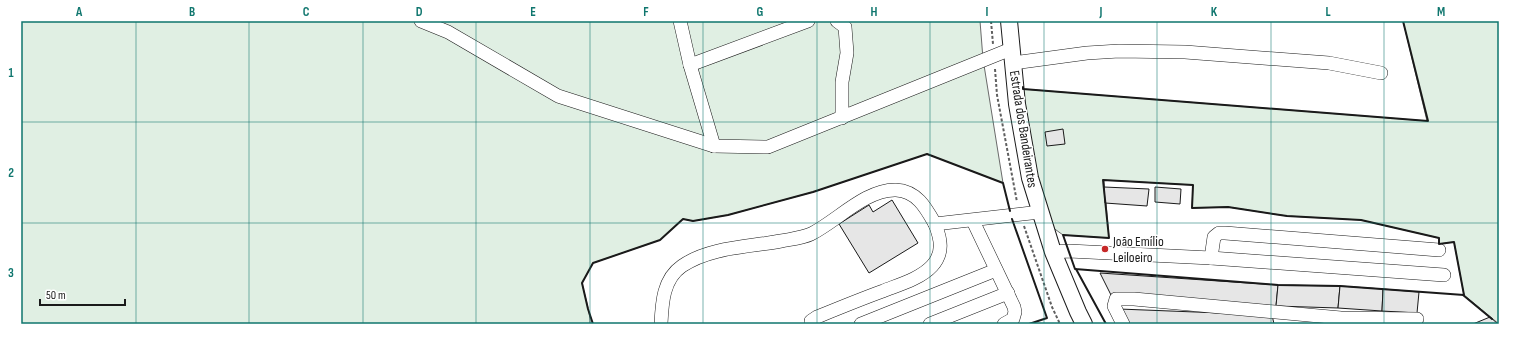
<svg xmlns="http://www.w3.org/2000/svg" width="1520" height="345" viewBox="0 0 1520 345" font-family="'Sofia Sans Condensed',sans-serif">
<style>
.green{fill:#e0efe3;stroke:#6a6a6a}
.building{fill:#e6e6e6;stroke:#1a1a1a}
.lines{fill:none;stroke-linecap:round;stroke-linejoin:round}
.minor-casing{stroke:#1a1a1a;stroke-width:14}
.major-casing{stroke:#1a1a1a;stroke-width:18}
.path{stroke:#5f5f5f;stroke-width:2;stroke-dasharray:3 2;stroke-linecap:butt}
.minor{stroke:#fff;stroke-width:13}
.major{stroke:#fff;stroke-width:16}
.wall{stroke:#1a1a1a;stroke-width:2}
.grid{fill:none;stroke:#0f766e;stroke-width:1;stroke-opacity:0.55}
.poi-dot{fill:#c62828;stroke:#fff;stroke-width:1.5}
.labels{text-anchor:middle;stroke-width:3;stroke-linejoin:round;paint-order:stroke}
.street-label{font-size:14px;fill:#1a1a1a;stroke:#fff}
.poi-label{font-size:14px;fill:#1a1a1a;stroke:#fff;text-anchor:start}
.neatline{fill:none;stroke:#0f766e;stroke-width:1.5}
.grid-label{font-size:13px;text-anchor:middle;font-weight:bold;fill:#0f766e}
</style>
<rect width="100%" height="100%" fill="#fff"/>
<g class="green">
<path d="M21,21h959l3,38 20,124 -76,-29 -114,38 -85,23 -35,6 -10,-2 -23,21 -67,23 -11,20c2,10 9,33 8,41h-569z"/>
<polygon points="1403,21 1499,21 1499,324 1464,295 1454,242 1439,244 1439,238 1361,220 1287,216 1228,207 1192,208 1193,185 1104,180 1109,238 1063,235 1052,227 1039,186 1033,156 1023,89 1427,121"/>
</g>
<g class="building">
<polygon points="1063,129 1065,144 1047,146 1045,132"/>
<polygon points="1104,187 1149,189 1147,206 1105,203"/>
<polygon points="1155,187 1181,189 1180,204 1155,202"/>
<polygon points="892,200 918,243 869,273 839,224 869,205 873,212"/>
<polygon points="1100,273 1278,285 1276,306 1111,295"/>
<polygon points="1278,285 1340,286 1338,308 1276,306"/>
<polygon points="1340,286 1383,289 1382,311 1338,308"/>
<polygon points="1383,289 1419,292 1417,313 1382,311"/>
<polygon points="1119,309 1272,315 1274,324 1129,324"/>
<polygon points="1490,317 1498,324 1473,324"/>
</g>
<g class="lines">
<g class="minor-casing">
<g id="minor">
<polyline points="421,21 448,32 558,96 714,146 768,147 1011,49"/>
<polyline points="680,21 690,65 714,146"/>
<polyline points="837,21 845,27 847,53 842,82 842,118"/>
<polyline points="1013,63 1087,53 1119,51 1185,52 1329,63 1381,73"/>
<polyline points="690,65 808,21"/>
<polyline points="973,221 1014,307 1015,312 1013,319 1004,324"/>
<polyline points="1053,252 1069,251 1211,258 1444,275"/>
<polyline points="1211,258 1214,237 1219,233 1225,233 1439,250"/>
<path d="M661,324c1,-21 2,-45 21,-58 28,-19 67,-19 99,-25 10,-2 21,-3 30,-7 26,-13 55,-45 85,-44 21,1 30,18 39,34l105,-12"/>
<path d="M811,324v-3l6,-4c22,-9 44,-18 66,-26 15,-6 37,-12 49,-25 12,-13 9,-27 3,-42"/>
<polyline points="861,324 996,270"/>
<polyline points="930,324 1008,293"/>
<polyline points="1123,324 1114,306 1116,299 1134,299 1341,318 1417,319"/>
</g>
</g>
<g class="major-casing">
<polyline id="major" points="1009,21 1017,104 1030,178 1053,252 1078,312 1084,324"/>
</g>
<g class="path">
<polyline points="991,21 993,44"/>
<polyline points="995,69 997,95 1017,202"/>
<polyline points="1024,226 1052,307 1060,324"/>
</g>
<use href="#minor" class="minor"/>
<use href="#major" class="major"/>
<g class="wall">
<polyline points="1023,87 1023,89 1428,121 1403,21"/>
<polygon points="1103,180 1193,185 1192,208 1228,207 1287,216 1361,220 1439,238 1439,244 1454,242 1464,295 1340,286 1278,285 1075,269 1063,235 1109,238"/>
<polyline points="1012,219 1047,318 1029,324"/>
<polyline points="1076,269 1106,324"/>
<polyline points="1463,295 1492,319"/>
<polyline points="593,324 588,309 582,283 593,263 660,240 683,219 693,221 728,215 813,192 927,154 1003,183 1010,211"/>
</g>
</g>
<path class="grid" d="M136,21v303M249,21v303M363,21v303M476,21v303M590,21v303M703,21v303M817,21v303M930,21v303M1044,21v303M1157,21v303M1271,21v303M1384,21v303M21,122h1478M21,223h1478"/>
<circle class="poi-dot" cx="1105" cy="249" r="4"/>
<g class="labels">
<g class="street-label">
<text transform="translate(1024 129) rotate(81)" y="5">Estrada dos Bandeirantes</text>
</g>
<g class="poi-label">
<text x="1113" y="246">João Emílio<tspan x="1113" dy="16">Leiloeiro</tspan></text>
</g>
</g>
<rect width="1520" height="345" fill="none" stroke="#ffffff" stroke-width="44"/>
<path d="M40 299v6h85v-6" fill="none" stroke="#1a1a1a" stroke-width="2"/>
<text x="46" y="299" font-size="12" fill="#1a1a1a" stroke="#ffffff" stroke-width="3" paint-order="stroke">50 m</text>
<rect x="22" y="22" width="1476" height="301" class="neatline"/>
<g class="grid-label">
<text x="79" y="16">A</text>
<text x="192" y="16">B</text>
<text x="306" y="16">C</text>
<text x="419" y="16">D</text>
<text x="533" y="16">E</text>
<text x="646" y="16">F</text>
<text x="760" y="16">G</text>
<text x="874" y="16">H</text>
<text x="987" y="16">I</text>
<text x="1101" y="16">J</text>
<text x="1214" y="16">K</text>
<text x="1328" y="16">L</text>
<text x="1441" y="16">M</text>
<text x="11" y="77">1</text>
<text x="11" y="177">2</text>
<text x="11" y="277">3</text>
</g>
</svg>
